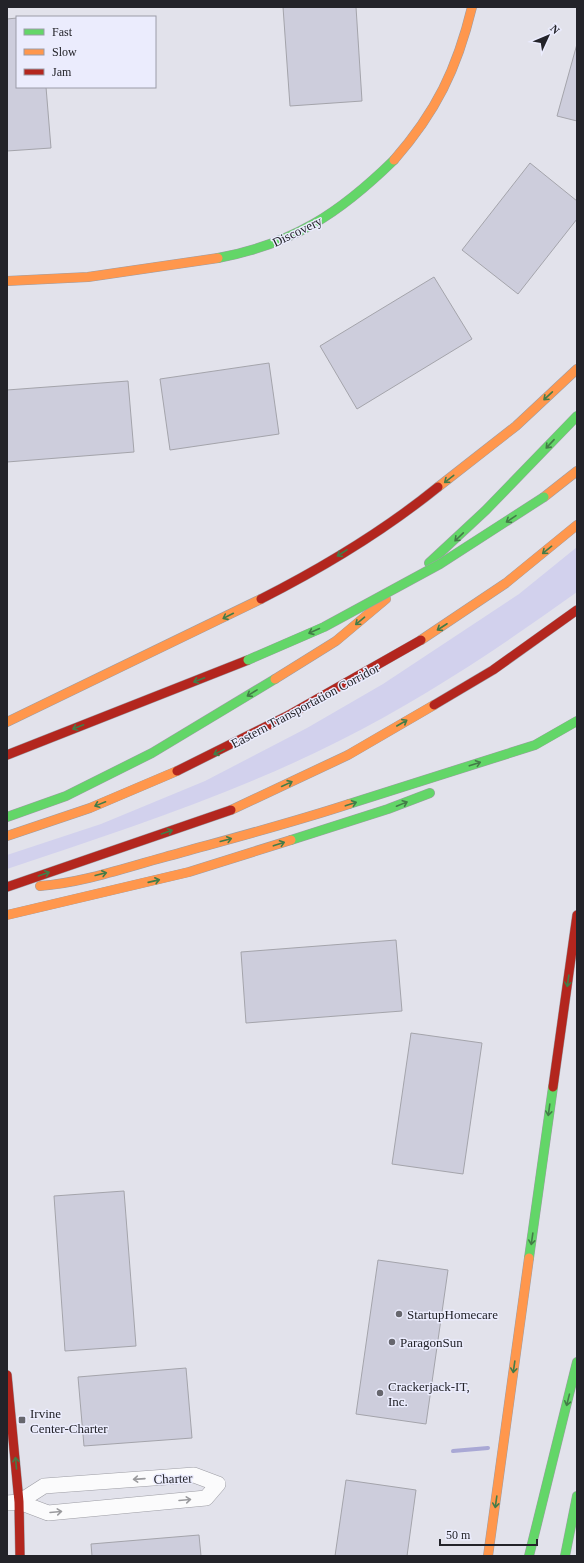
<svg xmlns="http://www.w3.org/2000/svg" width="584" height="1563" viewBox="0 0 584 1563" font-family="Georgia,serif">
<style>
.green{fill:#d2d1ed}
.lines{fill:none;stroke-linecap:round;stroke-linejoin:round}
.stream{stroke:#a9a8d5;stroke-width:4}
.building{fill:#cdcddc;stroke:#a4a4ab}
.street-casing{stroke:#9d9da4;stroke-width:16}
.fast-casing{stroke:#9d9da4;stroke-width:10}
.slow-casing{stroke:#9d9da4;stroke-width:10}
.jam-casing{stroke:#9d9da4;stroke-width:10}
.street{stroke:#fbfbfc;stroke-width:15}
.fast{stroke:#63d668;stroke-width:9}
.slow{stroke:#ff974d;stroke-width:9}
.jam{stroke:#b3261e;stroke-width:9}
.fast-bridge-casing{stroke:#9d9da4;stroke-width:10;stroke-linecap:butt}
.fast-bridge{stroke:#63d668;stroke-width:9}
.oneway{stroke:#437c48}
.oneway2{stroke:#9a9a9d}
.poi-dot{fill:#66666d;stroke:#ebecfd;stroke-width:1.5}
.labels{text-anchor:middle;stroke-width:3;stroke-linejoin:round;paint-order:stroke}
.street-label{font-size:13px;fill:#232329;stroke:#ebecfd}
.poi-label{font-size:13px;fill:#232329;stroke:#ebecfd;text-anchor:start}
</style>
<rect width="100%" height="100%" fill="#e2e2eb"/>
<path class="green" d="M577,547v45c-75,54 -153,106 -236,148 -106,54 -221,91 -334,129v-14l94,-31 104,-43 102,-53 76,-44 136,-90z"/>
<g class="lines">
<polyline class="stream" points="453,1451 488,1448"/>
</g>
<g class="building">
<polygon points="283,7 356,7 362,101 290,106"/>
<polygon points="17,18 17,87 46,87 51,148 7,151 7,19"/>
<polygon points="577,44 577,121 557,116"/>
<polygon points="530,163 577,201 577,219 518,294 462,250"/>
<polygon points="434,277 472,339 357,409 320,346"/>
<polygon points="269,363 279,434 170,450 160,379"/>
<polygon points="128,381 134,452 7,462 7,390"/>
<polygon points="396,940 402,1011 246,1023 241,952"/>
<polygon points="411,1033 482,1043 463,1174 392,1164"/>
<polygon points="124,1191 136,1346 65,1351 54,1196"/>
<polygon points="378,1260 448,1270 426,1424 356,1414"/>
<polygon points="186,1368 192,1438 84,1446 78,1377"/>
<polygon points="346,1480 416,1490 407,1556 335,1556"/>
<polygon points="199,1535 201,1556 92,1556 91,1544"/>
</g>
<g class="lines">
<g class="street-casing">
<polyline id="street" points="7,1503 19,1502 48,1513 206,1498 218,1484 194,1475 44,1486 19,1502"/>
</g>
<g class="fast-casing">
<g id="fast">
<path d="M218,258c75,-14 122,-45 176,-98"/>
<polyline points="429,563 486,510 577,416"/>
<polyline points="349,804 535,745 577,721"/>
<polyline points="7,817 66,796 152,753 275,679"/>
<polyline points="291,840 388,809 430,793"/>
<polyline points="529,1258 553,1087"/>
<polyline points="529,1556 577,1362"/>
<polyline points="565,1556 577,1496"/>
</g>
</g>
<g class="slow-casing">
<g id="slow">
<path d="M394,160c42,-48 63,-91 78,-153"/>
<polyline points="7,281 88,277 218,258"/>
<polyline points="438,487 516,426 577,369"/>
<polyline points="544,497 577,471"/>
<polyline points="421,640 506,583 577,525"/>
<polyline points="275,679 336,641 386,599"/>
<polyline points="7,722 261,599"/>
<polyline points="231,810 348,755 434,705"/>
<polyline points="7,836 90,808 177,771"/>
<path d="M40,886c42,-3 84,-18 125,-29 61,-17 123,-33 184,-53"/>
<polyline points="7,915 189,872 291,840"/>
<polyline points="488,1556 529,1258"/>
</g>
</g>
<g class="jam-casing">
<g id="jam">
<path d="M261,599c61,-31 124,-69 177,-112"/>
<polyline points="434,705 493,670 577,610"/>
<polyline points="7,755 248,660"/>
<polyline points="177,771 289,715 421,640"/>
<polyline points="7,887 231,810"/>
<polyline points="553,1087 577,915"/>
<polyline points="7,1375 19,1502 20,1556"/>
</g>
</g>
<use href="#street" class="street"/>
<use href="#fast" class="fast"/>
<use href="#slow" class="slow"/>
<use href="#jam" class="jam"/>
<g class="fast-bridge-casing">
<polyline id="fast-bridge" points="248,660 324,627 440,564 544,497"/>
</g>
<use href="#fast-bridge" class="fast-bridge"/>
</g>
<defs><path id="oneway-shaft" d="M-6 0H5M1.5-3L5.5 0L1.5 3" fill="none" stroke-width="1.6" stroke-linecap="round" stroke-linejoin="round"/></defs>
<g class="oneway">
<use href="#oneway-shaft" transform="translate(548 396) rotate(137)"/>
<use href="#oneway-shaft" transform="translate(550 444) rotate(133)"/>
<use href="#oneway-shaft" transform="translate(449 479) rotate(142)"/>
<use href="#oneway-shaft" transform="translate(511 519) rotate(146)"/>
<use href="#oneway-shaft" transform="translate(459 537) rotate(136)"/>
<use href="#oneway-shaft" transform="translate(547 550) rotate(141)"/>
<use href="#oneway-shaft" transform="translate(342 553) rotate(147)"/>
<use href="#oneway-shaft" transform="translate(228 616) rotate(153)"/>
<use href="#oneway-shaft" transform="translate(360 621) rotate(140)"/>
<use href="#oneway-shaft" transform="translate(442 627) rotate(147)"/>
<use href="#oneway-shaft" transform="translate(314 631) rotate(156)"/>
<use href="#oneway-shaft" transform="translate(199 680) rotate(159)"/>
<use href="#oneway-shaft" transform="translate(252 693) rotate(148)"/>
<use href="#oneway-shaft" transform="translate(402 723) rotate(-30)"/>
<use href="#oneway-shaft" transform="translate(78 727) rotate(159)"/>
<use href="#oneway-shaft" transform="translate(219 752) rotate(154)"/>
<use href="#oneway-shaft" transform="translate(475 764) rotate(-18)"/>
<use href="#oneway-shaft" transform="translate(287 784) rotate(-25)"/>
<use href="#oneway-shaft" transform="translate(100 804) rotate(158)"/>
<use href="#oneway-shaft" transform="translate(351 804) rotate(-18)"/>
<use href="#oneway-shaft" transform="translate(402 804) rotate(-22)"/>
<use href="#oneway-shaft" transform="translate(167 832) rotate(-19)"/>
<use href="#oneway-shaft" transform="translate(226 840) rotate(-15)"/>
<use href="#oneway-shaft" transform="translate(279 844) rotate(-18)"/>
<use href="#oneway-shaft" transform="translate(44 874) rotate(-19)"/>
<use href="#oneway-shaft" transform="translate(101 874) rotate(-14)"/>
<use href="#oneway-shaft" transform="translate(154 881) rotate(-13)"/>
<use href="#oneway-shaft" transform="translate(568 981) rotate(98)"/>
<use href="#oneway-shaft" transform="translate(549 1110) rotate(98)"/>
<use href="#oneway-shaft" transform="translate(532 1239) rotate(98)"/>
<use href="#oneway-shaft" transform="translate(514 1367) rotate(98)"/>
<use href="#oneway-shaft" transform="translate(568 1400) rotate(104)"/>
<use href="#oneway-shaft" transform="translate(16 1463) rotate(-95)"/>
<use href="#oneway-shaft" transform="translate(496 1502) rotate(98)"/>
</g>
<g class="oneway2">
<use href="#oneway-shaft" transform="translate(139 1479) rotate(176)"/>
<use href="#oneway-shaft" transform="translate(185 1500) rotate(-5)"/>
<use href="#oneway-shaft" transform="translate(56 1512) rotate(-5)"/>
</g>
<g class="poi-dot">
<circle cx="399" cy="1314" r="4"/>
<circle cx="392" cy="1342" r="4"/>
<circle cx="380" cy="1393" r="4"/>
<rect x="18" y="1416" width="8" height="8" rx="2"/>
</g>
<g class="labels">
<g class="street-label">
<text transform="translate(297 231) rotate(-26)" y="5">Discovery</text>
<text transform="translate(305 705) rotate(-28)" y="5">Eastern Transportation Corridor</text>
<text transform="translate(173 1478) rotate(-2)" y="5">Charter</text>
</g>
<g class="poi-label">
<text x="407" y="1319">StartupHomecare</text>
<text x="400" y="1347">ParagonSun</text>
<text x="388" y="1391">Crackerjack-IT,<tspan x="388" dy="15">Inc.</tspan></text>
<text x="30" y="1418">Irvine<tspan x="30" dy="15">Center-Charter</tspan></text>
</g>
</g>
<rect width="584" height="1563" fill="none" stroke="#232329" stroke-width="16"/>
<rect x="16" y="16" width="140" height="72" fill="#ebecfd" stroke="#9b9ca8"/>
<rect x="24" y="29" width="20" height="6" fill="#63d668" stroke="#9b9ca8"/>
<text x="52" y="36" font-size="12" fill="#232329">Fast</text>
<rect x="24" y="49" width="20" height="6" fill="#ff974d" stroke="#9b9ca8"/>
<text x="52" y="56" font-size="12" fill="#232329">Slow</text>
<rect x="24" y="69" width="20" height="6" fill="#b3261e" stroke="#9b9ca8"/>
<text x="52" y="76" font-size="12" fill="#232329">Jam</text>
<g transform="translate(548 36) rotate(46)" stroke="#ebecfd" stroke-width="3" paint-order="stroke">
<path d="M0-3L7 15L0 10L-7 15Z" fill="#232329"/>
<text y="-6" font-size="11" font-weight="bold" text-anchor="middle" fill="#232329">N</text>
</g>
<path d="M440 1539v6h97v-6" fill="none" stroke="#232329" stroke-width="2"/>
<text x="446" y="1539" font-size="12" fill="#232329" stroke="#ebecfd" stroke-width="3" paint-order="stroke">50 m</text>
</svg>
